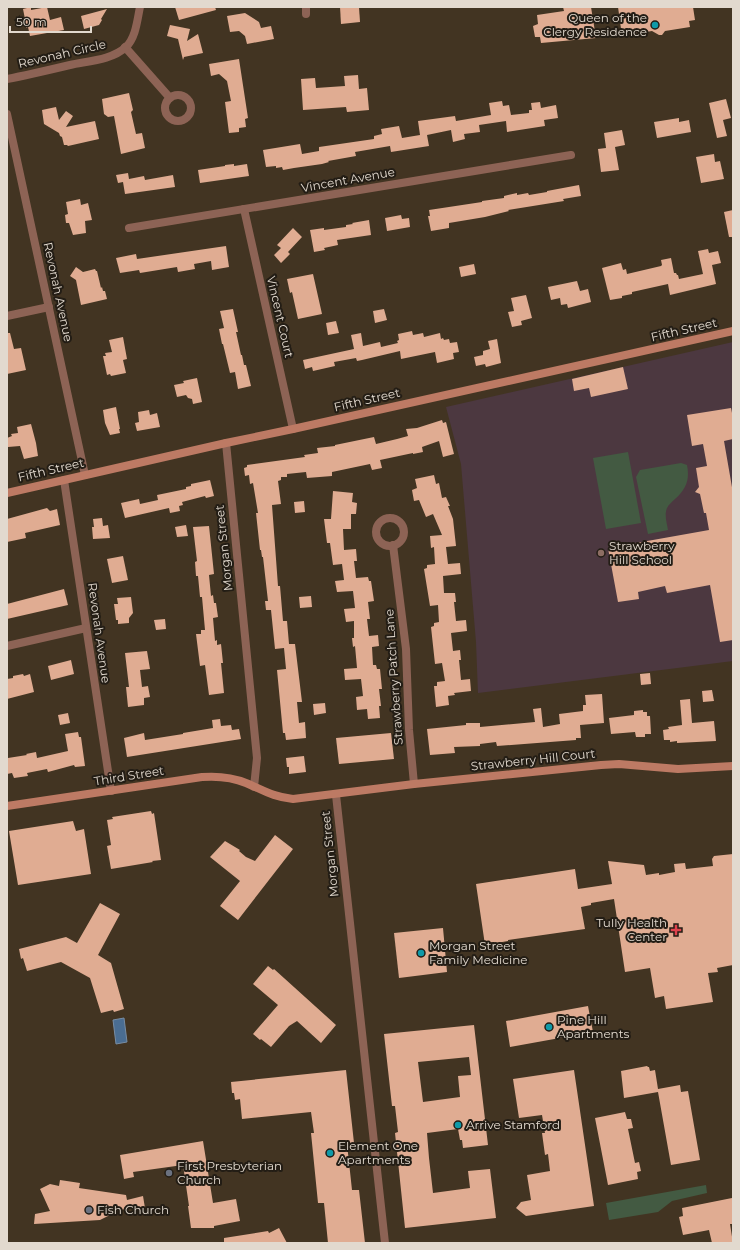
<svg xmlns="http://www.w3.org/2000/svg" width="740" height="1250" viewBox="0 0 740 1250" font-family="Montserrat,sans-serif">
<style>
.education{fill:#4c3840}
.green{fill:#435a42}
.water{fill:#4a6d92;stroke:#788da4}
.building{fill:#e0ac92;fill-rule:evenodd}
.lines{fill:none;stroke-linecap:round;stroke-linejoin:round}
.street{stroke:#8d6355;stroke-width:8}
.secondary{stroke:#bd7a64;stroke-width:8}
.culture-dot{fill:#0f9aa8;stroke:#231d15;stroke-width:1.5}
.education-dot{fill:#8d6e63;stroke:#231d15;stroke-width:1.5}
.health-dot{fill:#e0444e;stroke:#231d15;stroke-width:1.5}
.worship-dot{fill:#6b7280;stroke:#231d15;stroke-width:1.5}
.labels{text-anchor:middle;stroke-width:4;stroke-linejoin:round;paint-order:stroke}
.poi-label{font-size:12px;fill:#e2d9ce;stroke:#231d15;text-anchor:start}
.street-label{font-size:12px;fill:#e2d9ce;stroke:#231d15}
</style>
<rect width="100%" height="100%" fill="#423422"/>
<polygon class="education" points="733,342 733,661 478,693 476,642 461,464 446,407"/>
<g class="green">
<polygon points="628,452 641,523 606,529 593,458"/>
<path d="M681,463l6,2c3,15 -1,24 -12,34 -3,3 -6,5 -8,9 -3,7 0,15 1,22l-20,4 -12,-57 4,-7z"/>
<polygon points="706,1185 707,1193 672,1201 658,1212 609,1220 606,1203"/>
</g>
<polygon class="water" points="124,1018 127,1042 116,1044 113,1020"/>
<g class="building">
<polygon points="31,7 31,10 47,7 50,20 61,17 64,30 30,36 28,27 26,28 26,24 22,23 25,19 23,9"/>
<polygon points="175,7 215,7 216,10 179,20"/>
<polygon points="340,7 359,7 360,22 341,24"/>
<polygon points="563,7 591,7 596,38 541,43 540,37 535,37 533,26 538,24 537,15 564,11"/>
<polygon points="618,7 693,7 695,20 689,21 690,27 665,31 662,35 659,35 652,31 622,36"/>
<polygon points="107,9 101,19 102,20 99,25 84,29 81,16"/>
<polygon points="245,13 259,22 261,28 271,26 274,39 247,44 245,36 239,31 230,32 227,16"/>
<polygon points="170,25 190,29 187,41 198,34 203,53 184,57 183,60 178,39 167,36"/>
<polygon points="239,59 248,118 245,119 246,127 239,128 239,132 229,133 225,102 231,101 227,81 219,74 211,76 209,64"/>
<polygon points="358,75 359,89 367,88 369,110 347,112 346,107 303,110 301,79 315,78 316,88 345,86 344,76"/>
<polygon points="129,93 133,110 131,112 136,134 142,133 145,148 121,154 114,116 108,117 104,114 102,99"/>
<polygon points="726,99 731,118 723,120 727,136 717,138 709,103"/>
<polygon points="502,101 503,106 509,105 511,115 529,113 529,110 532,110 531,103 540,102 541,108 556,105 558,118 544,120 545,126 507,132 506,121 479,125 480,132 464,134 465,139 453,142 451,130 427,135 429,146 391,152 390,146 355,152 356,156 328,161 329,162 322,164 294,168 283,170 282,167 276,168 276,166 266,167 263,150 300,144 302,154 319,151 319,147 374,139 374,136 382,134 381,129 399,126 402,138 420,135 418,121 455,116 456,121 491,115 489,103"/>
<polygon points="56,107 59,120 66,111 73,116 66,127 95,121 99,139 68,146 67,145 64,145 62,137 60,136 59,133 44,124 42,110"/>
<polygon points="679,118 679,122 689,120 691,132 657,138 654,122"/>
<polygon points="622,130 625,145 615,147 619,170 601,172 598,149 606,148 604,133"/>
<polygon points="714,154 715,162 720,161 724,179 701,183 696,157"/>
<polygon points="234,164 234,166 247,164 249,176 200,183 198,170 225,166 225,165"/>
<polygon points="128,173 129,179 144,176 145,180 173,175 175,187 125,194 123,182 118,183 116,175"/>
<polygon points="579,185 581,196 563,199 564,201 508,210 509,211 485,217 449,223 449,228 431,231 428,216 430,216 429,210 482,202 482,201 504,198 504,196 517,193 517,195 528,193 529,195 547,192 547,191"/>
<polygon points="80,199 81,205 88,203 92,220 85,221 86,233 73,235 69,223 66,223 65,215 68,214 66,202"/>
<polygon points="733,210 733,237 729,237 724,212"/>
<polygon points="401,215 402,219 409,218 410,227 387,231 385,218"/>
<polygon points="369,220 371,235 337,240 338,245 324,248 325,250 314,252 310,230 324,228 324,230 346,227 346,225 353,224 352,223"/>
<polygon points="293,228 302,237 288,252 290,254 281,263 274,255 281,248 277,245"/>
<polygon points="226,246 229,267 212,270 211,261 194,264 195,269 178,272 177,267 140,273 139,270 120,273 116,258 136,254 137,259"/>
<polygon points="708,249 709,253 718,251 721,263 712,265 716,284 670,295 668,284 632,292 632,294 622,296 622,298 610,300 602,268 621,263 623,270 626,269 627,274 661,266 662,265 661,260 671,258 674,273 676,273 677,275 678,275 679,279 703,274 698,251"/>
<polygon points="474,264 476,274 461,277 459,267"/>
<polygon points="76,267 83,272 95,269 96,271 97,271 101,288 102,287 103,291 105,291 107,299 81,305 76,280 70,276"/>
<polygon points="313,274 322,314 298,319 292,292 290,293 287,279"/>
<polygon points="577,281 580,291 588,289 591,302 568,308 567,304 561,305 560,298 551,300 548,287"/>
<polygon points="526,295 532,318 521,321 522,325 512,327 508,312 514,311 511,298"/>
<polygon points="233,309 238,332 236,332 241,355 242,355 244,365 246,365 251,386 238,389 235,372 230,373 223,344 222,344 219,329 224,328 220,311"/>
<polygon points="384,309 387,320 375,323 373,311"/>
<polygon points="336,321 339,333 328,335 326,323"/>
<polygon points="412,331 413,335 423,333 424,337 440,333 441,339 443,338 444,340 449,339 450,343 457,342 459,352 453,353 454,359 437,363 435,352 401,359 400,351 362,360 357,361 356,358 334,362 335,366 313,371 312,367 305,369 303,360 354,349 351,335 361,333 363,346 380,342 381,347 398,343 397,341 399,340 398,334"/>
<polygon points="7,333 10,333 14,349 21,348 26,370 7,374"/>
<polygon points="123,337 127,359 123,360 126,373 111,376 110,374 107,375 103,356 106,356 105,353 112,352 109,340"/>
<polygon points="497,339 501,363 486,367 485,364 476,366 474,357 483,355 483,351 490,349 488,341"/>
<polygon points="623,367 628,389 591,397 589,388 574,391 572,379"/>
<polygon points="197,378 202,402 193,404 192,399 188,398 186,395 177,397 174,385 184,383 183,381"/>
<polygon points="116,407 120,429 119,429 120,433 110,435 105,423 103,410"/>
<polygon points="731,408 733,418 733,439 724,441 733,493 733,640 720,642 710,585 667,593 665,586 638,592 639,599 618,602 608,548 709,530 706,513 704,513 700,494 695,492 699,487 696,468 707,466 703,444 692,446 687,415"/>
<polygon points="149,410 150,415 157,413 160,427 137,431 135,423 139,422 138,412"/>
<polygon points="442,420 443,423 446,422 454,454 443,457 439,441 422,447 423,452 413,454 413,453 380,460 382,468 372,470 370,464 332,472 332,476 307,478 306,472 287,474 287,477 281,477 281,480 278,481 281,504 272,505 278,586 280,586 283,621 287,621 289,644 295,644 302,702 297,702 299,723 305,722 306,738 286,740 285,733 283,733 277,670 286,669 284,648 275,649 271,610 266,610 265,601 268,601 263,557 262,557 261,550 260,550 256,513 258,513 253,483 250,484 249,475 245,476 244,468 247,467 247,465 305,457 304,455 318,453 317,448 335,446 335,445 374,437 376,444 397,439 408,436 406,429 417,428"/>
<polygon points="31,424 36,443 38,456 24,459 20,446 8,447 7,438 12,436 11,434 18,433 17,427"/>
<polygon points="434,475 436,484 439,483 442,498 446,497 450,506 448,506 453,519 456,546 446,547 448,564 460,563 461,574 443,576 444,593 455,593 456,602 454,602 456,621 466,620 467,631 451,633 453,651 460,650 461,660 459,660 461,680 470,679 471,691 454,693 455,695 448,696 449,705 436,707 434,686 437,686 437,682 445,681 442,663 435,664 431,627 434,626 434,623 439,622 438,605 430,606 424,569 427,568 427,565 435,564 434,547 431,548 430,536 442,535 433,514 426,517 419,500 414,501 412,490 417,488 415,479"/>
<polygon points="210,480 214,496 206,498 205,496 182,502 183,505 179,506 180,511 170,513 169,508 125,518 121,503 139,499 140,504 158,500 157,495 186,489 186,487 191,486 191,484"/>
<polygon points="333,491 353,493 352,502 357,503 356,514 351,514 351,529 343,529 344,550 356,549 357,561 354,561 356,578 368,577 369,581 371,581 374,601 368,602 370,619 367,619 369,636 378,635 379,646 372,647 373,665 376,665 377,669 380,669 382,689 379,689 381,706 379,706 380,718 368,719 367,709 357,710 356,697 363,696 361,679 345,680 344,669 357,668 355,646 353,647 352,638 354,638 354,621 346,622 344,609 355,608 353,591 337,592 335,581 344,580 342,564 333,565 330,543 327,543 324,519 331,519"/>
<polygon points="304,501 305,512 295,513 294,502"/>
<polygon points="47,508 50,511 57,509 60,525 25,533 26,538 7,542 7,519"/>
<polygon points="102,518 103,526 108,525 110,538 93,539 92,527 94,527 93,519"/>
<polygon points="186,525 188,536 177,537 175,527"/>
<polygon points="209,526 214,574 209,575 211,596 213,595 214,603 216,603 218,617 213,618 215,641 217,640 217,645 221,644 223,663 221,663 224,693 209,695 205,665 200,666 196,634 201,634 201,630 205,630 202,597 200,597 198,576 196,576 195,562 197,561 193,527"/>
<polygon points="123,556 128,580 112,583 107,559"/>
<polygon points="64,589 68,605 7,619 7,604"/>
<polygon points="311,596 312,607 300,608 299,597"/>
<polygon points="131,597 133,613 129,618 129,623 118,624 118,620 116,620 114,604 118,604 117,598"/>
<polygon points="165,619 166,629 156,630 154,620"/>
<polygon points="147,651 150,669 140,670 142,687 148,686 150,697 144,698 144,705 128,707 126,687 129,687 125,653"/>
<polygon points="71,660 74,674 51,680 48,666"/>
<polygon points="650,673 651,684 641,685 640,674"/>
<polygon points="23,674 24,676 30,674 34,692 7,699 7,679 13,678 13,676"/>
<polygon points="712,690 714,701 703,702 702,691"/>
<polygon points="602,694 604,723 580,725 581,738 576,738 576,740 497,746 496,742 480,744 480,746 454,747 455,753 430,755 427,729 466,725 466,723 480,723 480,727 535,722 533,709 541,708 543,727 560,724 559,714 583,711 583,705 586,705 585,695"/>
<polygon points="690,699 692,723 714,721 716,741 677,743 677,741 670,742 670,740 664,740 663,730 669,729 668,727 682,725 680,700"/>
<polygon points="325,703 326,713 314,715 313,704"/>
<polygon points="643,710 643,712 647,712 647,716 650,716 651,734 645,734 645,737 636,737 635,732 611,734 609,718 634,715 634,711"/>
<polygon points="68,713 70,723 60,725 58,715"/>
<polygon points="220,719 221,726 231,725 232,730 239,729 241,739 127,757 124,738 144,733 145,740 183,734 183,733 213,728 212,720"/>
<polygon points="78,732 79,737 81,737 85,766 75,767 74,765 48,772 47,769 27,773 28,776 14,778 12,773 7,774 8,758 27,755 26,754 36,752 37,758 68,751 65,734"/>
<polygon points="391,733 394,759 339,764 336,738"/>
<polygon points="304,756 306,772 289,774 289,767 287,767 286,758"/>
<polygon points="151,811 152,814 154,813 161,860 152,861 153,862 111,869 107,846 111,845 107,820 113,819 112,817"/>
<polygon points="73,821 76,831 84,829 91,874 18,885 9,831"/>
<polygon points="275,835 293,849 238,920 220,906 240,881 210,857 225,841 240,850 239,851 246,857 255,861"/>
<polygon points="733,854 733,965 717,968 718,972 708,973 713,1002 666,1009 664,996 655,998 650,968 625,972 614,899 591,903 591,905 581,907 585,929 508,940 508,941 485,945 476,884 575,869 578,889 612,884 608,861 644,865 646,875 659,873 659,875 675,872 674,864 685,863 686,869 713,866 712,859 714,856"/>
<polygon points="100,903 120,914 98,955 111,963 124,1009 114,1012 113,1010 101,1013 90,978 61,962 27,971 23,958 21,959 19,949 66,937 77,943"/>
<polygon points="443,928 447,972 399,978 394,933"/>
<polygon points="268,966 273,970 274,969 336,1025 321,1043 297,1021 289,1026 271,1047 261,1039 260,1040 253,1034 278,1005 253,984"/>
<polygon points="588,1006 593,1032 510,1047 506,1021"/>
<path d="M474,1025l14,120 -25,3 -1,-8h-2l-2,-11 -31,4 2,25 4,35 37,-5 -2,-17 22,-2 6,49 -91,10 -10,-95 3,-1 -3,-26h-3l-8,-72zM469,1057l2,18 -13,1 2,21 -37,5 -5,-40z"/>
<polygon points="647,1066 648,1067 649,1067 650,1071 655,1070 658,1089 680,1085 681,1092 688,1091 700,1160 671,1165 658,1092 624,1098 621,1071"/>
<polygon points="346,1070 354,1143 347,1144 352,1190 359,1190 365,1243 328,1243 324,1203 318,1203 311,1133 314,1133 311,1112 242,1119 240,1099 235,1100 234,1093 232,1093 231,1082"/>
<polygon points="574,1070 594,1206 526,1216 516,1208 521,1202 531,1200 527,1175 550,1171 548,1154 545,1155 542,1133 545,1133 542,1115 519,1118 513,1079"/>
<polygon points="625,1112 627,1119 631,1119 633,1128 628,1129 635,1163 639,1162 641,1171 637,1172 638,1179 608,1185 595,1118"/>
<polygon points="203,1141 213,1203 236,1199 240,1221 214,1226 214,1228 191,1228 188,1206 189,1206 183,1165 133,1172 134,1177 124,1179 120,1155"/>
<polygon points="60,1180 80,1183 79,1188 126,1195 127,1200 143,1196 145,1208 127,1206 126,1209 120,1210 100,1220 34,1224 35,1214 50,1211 40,1189 50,1184 59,1186"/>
<polygon points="732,1198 733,1206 733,1224 730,1224 733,1243 712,1243 709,1230 683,1235 679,1217 683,1216 682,1208"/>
<polygon points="279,1228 287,1243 224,1243 224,1238 268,1231 269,1233"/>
</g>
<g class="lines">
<g class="street">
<polyline points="306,7 306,14"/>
<polyline points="125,47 170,98"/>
<path d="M7,79c21,-4 42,-9 63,-14 18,-4 42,-5 56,-18 10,-10 11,-26 14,-40"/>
<circle cx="178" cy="108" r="13"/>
<polyline points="7,114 85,475"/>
<polyline points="244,209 293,429"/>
<polyline points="129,228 571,155"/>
<polyline points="7,316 49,307"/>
<polyline points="226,443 257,758 254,787"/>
<polyline points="64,480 111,791"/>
<circle cx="390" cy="532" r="14"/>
<polyline points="393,545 406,649 409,730 414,784"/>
<polyline points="7,646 86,628"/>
<polyline points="336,795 385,1243"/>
</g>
<g class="secondary">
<polyline points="7,493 226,443 293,429 733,331"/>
<path d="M7,806l195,-29c14,-1 30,0 44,6 17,7 27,14 47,16l121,-15 187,-19 18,-1 59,5 55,-3"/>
</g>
</g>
<g class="culture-dot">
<circle cx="655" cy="25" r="4"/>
<circle cx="421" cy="953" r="4"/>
<circle cx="549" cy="1027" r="4"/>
<circle cx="458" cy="1125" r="4"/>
<circle cx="330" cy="1153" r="4"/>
</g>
<circle class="education-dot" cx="601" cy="553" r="4"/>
<path class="health-dot" d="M674 924h4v4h4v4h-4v4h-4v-4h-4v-4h4z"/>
<g class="worship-dot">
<circle cx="169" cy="1173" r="4"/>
<circle cx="89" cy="1210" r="4"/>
</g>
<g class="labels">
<g class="poi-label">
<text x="647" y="22" text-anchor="end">Queen of the<tspan x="647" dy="14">Clergy Residence</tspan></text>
<text x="609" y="550">Strawberry<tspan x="609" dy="14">Hill School</tspan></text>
<text x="667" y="927" text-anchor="end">Tully Health<tspan x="667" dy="14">Center</tspan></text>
<text x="429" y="950">Morgan Street<tspan x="429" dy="14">Family Medicine</tspan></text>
<text x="557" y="1024">Pine Hill<tspan x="557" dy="14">Apartments</tspan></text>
<text x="466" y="1129">Arrive Stamford</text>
<text x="338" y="1150">Element One<tspan x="338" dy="14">Apartments</tspan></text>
<text x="177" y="1170">First Presbyterian<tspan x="177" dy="14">Church</tspan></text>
<text x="97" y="1214">Fish Church</text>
</g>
<g class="street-label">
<text transform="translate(62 54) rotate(-13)" y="4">Revonah Circle</text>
<text transform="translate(348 180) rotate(-10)" y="4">Vincent Avenue</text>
<text transform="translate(58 292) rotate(78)" y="4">Revonah Avenue</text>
<text transform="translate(280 317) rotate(77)" y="4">Vincent Court</text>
<text transform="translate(684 330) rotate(-13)" y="4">Fifth Street</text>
<text transform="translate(367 400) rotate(-13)" y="4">Fifth Street</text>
<text transform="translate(51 470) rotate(-13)" y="4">Fifth Street</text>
<text transform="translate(224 548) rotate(-96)" y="4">Morgan Street</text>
<text transform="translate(99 633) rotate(82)" y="4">Revonah Avenue</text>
<text transform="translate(394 677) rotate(-94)" y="4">Strawberry Patch Lane</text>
<text transform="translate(533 760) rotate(-6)" y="4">Strawberry Hill Court</text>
<text transform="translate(129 776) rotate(-9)" y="4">Third Street</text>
<text transform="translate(330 854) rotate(-96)" y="4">Morgan Street</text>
</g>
</g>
<rect width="740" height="1250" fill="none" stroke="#e2d9ce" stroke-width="16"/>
<path d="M10 26v6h81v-6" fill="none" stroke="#e2d9ce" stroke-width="2"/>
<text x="16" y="26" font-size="12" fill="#e2d9ce" stroke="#231d15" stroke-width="3" paint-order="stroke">50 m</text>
</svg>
